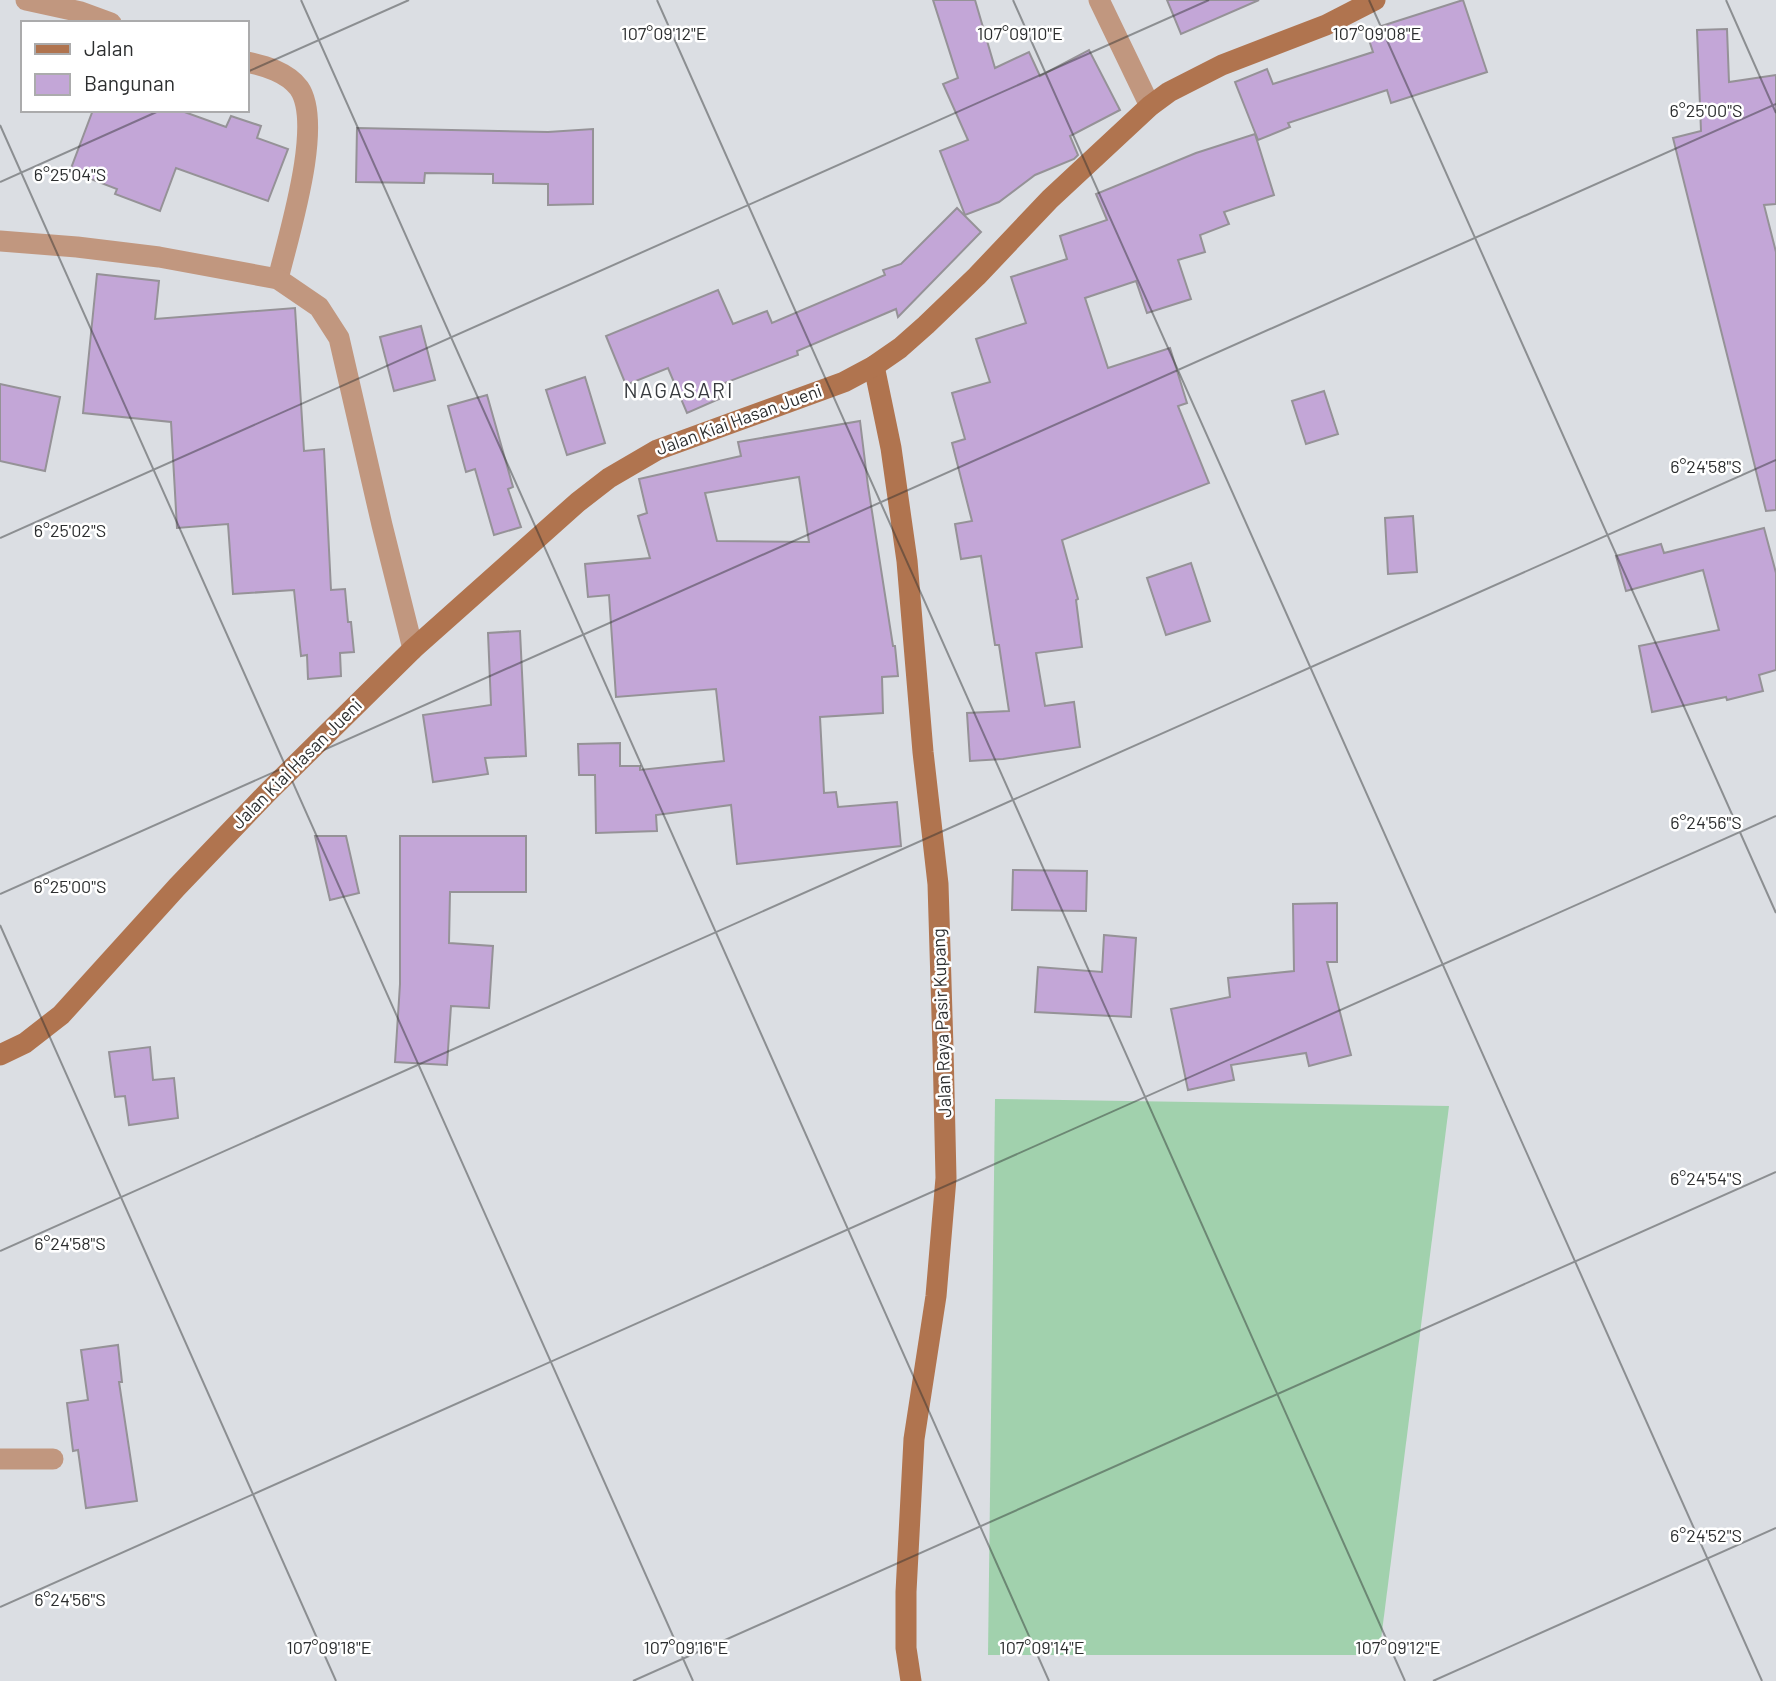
<svg xmlns="http://www.w3.org/2000/svg" width="1776" height="1681" viewBox="0 0 1776 1681" font-family="Barlow,sans-serif">
<style>
.grass{fill:#a1d1ad}
.building{fill:#c3a6d7;stroke:#959297;stroke-width:2;fill-rule:evenodd}
.lines{fill:none;stroke-linecap:round;stroke-linejoin:round}
.street{stroke:#c1977f;stroke-width:21}
.secondary{stroke:#b0744f;stroke-width:21}
.ticks{fill:none;stroke:#2c2e2f;stroke-width:2;stroke-opacity:0.45}
.labels{text-anchor:middle;stroke-width:5;stroke-linejoin:round;paint-order:stroke}
.street-label{font-size:18px;fill:#2c2e2f;stroke:#fff}
.quarter-label{font-size:21px;letter-spacing:2px;fill:#383b3f;stroke:#fff}
.ticks-label{font-size:18px;text-anchor:middle;fill:#2c2e2f;stroke:#fff;stroke-width:5;stroke-linejoin:round;paint-order:stroke}
</style>
<rect width="100%" height="100%" fill="#dbdee3"/>
<polygon class="grass" points="995,1099 1449,1106 1379,1655 988,1655"/>
<g class="building">
<polygon points="933,0 975,0 995,68 1029,52 1040,76 1089,50 1120,110 1070,136 1078,155 1074,159 1035,175 999,202 965,215 940,151 968,140 943,84 958,78"/>
<polygon points="1167,0 1259,0 1181,34"/>
<polygon points="1463,0 1487,72 1391,103 1387,90 1288,123 1290,127 1258,140 1235,82 1267,69 1273,84 1373,52 1366,31"/>
<polygon points="1727,29 1729,82 1776,75 1776,204 1764,205 1776,252 1776,510 1766,511 1673,138 1701,131 1697,30"/>
<polygon points="93,110 179,110 226,127 231,116 261,126 257,138 288,149 268,201 176,168 160,211 115,194 117,189 70,171"/>
<polygon points="357,128 548,132 593,129 593,204 548,205 548,184 493,183 493,174 425,173 424,183 356,182"/>
<polygon points="1255,134 1274,195 1224,212 1229,224 1200,235 1205,252 1178,260 1191,299 1147,313 1136,281 1085,298 1108,368 1170,348 1187,403 1178,406 1209,483 1062,540 1078,599 1076,600 1082,647 1036,653 1045,706 1074,702 1080,747 1003,759 970,761 967,713 1009,711 999,645 995,645 981,556 961,559 955,524 972,521 952,443 965,439 952,393 990,382 976,339 1026,323 1011,277 1067,259 1060,236 1107,220 1096,194 1196,153"/>
<polygon points="957,208 981,232 898,317 896,309 797,351 798,355 714,387 719,399 687,413 668,368 626,385 606,336 718,290 733,324 767,311 772,323 885,275 883,270 901,264"/>
<polygon points="97,274 159,281 155,319 295,308 304,451 324,449 331,590 345,589 348,622 351,622 354,652 340,653 341,676 308,679 307,655 301,656 294,590 233,594 228,524 177,528 171,422 83,413"/>
<polygon points="421,326 435,380 394,391 380,337"/>
<polygon points="585,377 605,443 567,455 546,390"/>
<polygon points="0,384 60,397 45,471 0,461"/>
<polygon points="1324,391 1338,434 1306,444 1292,401"/>
<polygon points="487,395 513,487 508,489 521,527 494,535 475,469 466,472 448,406"/>
<path d="M860,421l8,65 25,160h2l3,30 -16,1 1,36 -63,4 4,76 12,-1 2,15 59,-5 4,44 -164,18 -6,-59 -75,10 1,16 -61,2 -1,-58h-16l-1,-31 42,-1v23h20v4l84,-9 -8,-72 -100,8 -7,-102 -21,2 -3,-33 65,-6 -12,-42 9,-3 -8,-34 102,-23 -3,-14zM799,477l10,65 -92,-1 -12,-48z"/>
<polygon points="1413,516 1417,572 1388,574 1385,518"/>
<polygon points="1764,528 1776,573 1776,670 1759,675 1763,691 1727,700 1726,697 1652,712 1639,646 1719,630 1703,570 1626,591 1616,556 1661,544 1664,553"/>
<polygon points="1191,563 1210,621 1166,635 1147,578"/>
<polygon points="520,631 526,756 485,758 488,774 433,782 423,715 491,705 488,633"/>
<polygon points="315,836 346,836 359,893 330,900"/>
<polygon points="400,836 526,836 526,892 450,892 449,943 493,946 489,1008 451,1006 447,1065 395,1062 400,984"/>
<polygon points="1013,870 1087,871 1086,911 1012,910"/>
<polygon points="1337,903 1337,962 1327,962 1351,1055 1309,1066 1306,1053 1231,1065 1234,1080 1188,1090 1171,1009 1230,997 1228,978 1294,971 1293,904"/>
<polygon points="1104,935 1136,938 1131,1017 1035,1012 1038,967 1102,972"/>
<polygon points="150,1047 153,1080 174,1078 178,1118 129,1125 125,1096 115,1097 109,1052"/>
<polygon points="118,1345 122,1382 119,1382 137,1501 86,1508 78,1450 73,1451 67,1403 88,1400 81,1350"/>
</g>
<g class="lines">
<g class="street">
<polyline points="26,0 81,12 111,23"/>
<polyline points="1099,0 1150,106"/>
<path d="M247,62c18,4 40,10 52,26 25,36 -11,149 -21,191"/>
<polyline points="0,241 77,247 159,257 278,279 319,307 339,338 382,525 413,649"/>
<polyline points="0,1459 53,1459"/>
</g>
<g class="secondary">
<polyline points="874,366 891,448 907,561 923,752 938,884 943,1048 946,1178 936,1296 914,1439 906,1592 906,1648 911,1681"/>
<polyline points="0,1055 25,1043 61,1015 177,887 268,792 413,649 578,502 609,478 657,450 844,382 874,366 900,348 926,325 977,276 1050,199 1150,106 1169,92 1222,65 1326,25 1375,0"/>
</g>
</g>
<path class="ticks" d="M301,0l748,1681M657,0l748,1681M1013,0l749,1681M1369,0l407,913M1726,0l50,113M247,72l162,-72M0,125l693,1556M0,182l161,-72M0,538l1209,-538M0,894l1776,-790M0,925l336,756M0,1251l1776,-791M0,1607l1776,-791M633,1681l1143,-509M1433,1681l343,-153"/>
<g class="labels">
<g class="street-label">
<text transform="translate(739 420) rotate(-20)" y="6">Jalan Kiai Hasan Jueni</text>
<text transform="translate(297 764) rotate(-45)" y="6">Jalan Kiai Hasan Jueni</text>
<text transform="translate(942 1023) rotate(-92)" y="6">Jalan Raya Pasir Kupang</text>
</g>
<g class="quarter-label">
<text x="679" y="398">NAGASARI</text>
</g>
</g>
<g class="ticks-label">
<text x="664" y="40">107°09'12"E</text>
<text x="1020" y="40">107°09'10"E</text>
<text x="1377" y="40">107°09'08"E</text>
<text x="1706" y="117">6°25'00"S</text>
<text x="70" y="181">6°25'04"S</text>
<text x="1706" y="473">6°24'58"S</text>
<text x="70" y="537">6°25'02"S</text>
<text x="1706" y="829">6°24'56"S</text>
<text x="70" y="893">6°25'00"S</text>
<text x="1706" y="1185">6°24'54"S</text>
<text x="70" y="1250">6°24'58"S</text>
<text x="1706" y="1542">6°24'52"S</text>
<text x="70" y="1606">6°24'56"S</text>
<text x="329" y="1654">107°09'18"E</text>
<text x="686" y="1654">107°09'16"E</text>
<text x="1042" y="1654">107°09'14"E</text>
<text x="1398" y="1654">107°09'12"E</text>
</g>
<rect x="21" y="21" width="228" height="91" fill="#ffffff" stroke="#ababac" stroke-width="2"/>
<rect x="35" y="44" width="35" height="10" fill="#b0744f" stroke="#ababac" stroke-width="2"/>
<text x="84" y="56" font-size="21" fill="#2c2e2f">Jalan</text>
<rect x="35" y="74" width="35" height="21" fill="#c3a6d7" stroke="#ababac" stroke-width="2"/>
<text x="84" y="91" font-size="21" fill="#2c2e2f">Bangunan</text>
</svg>
